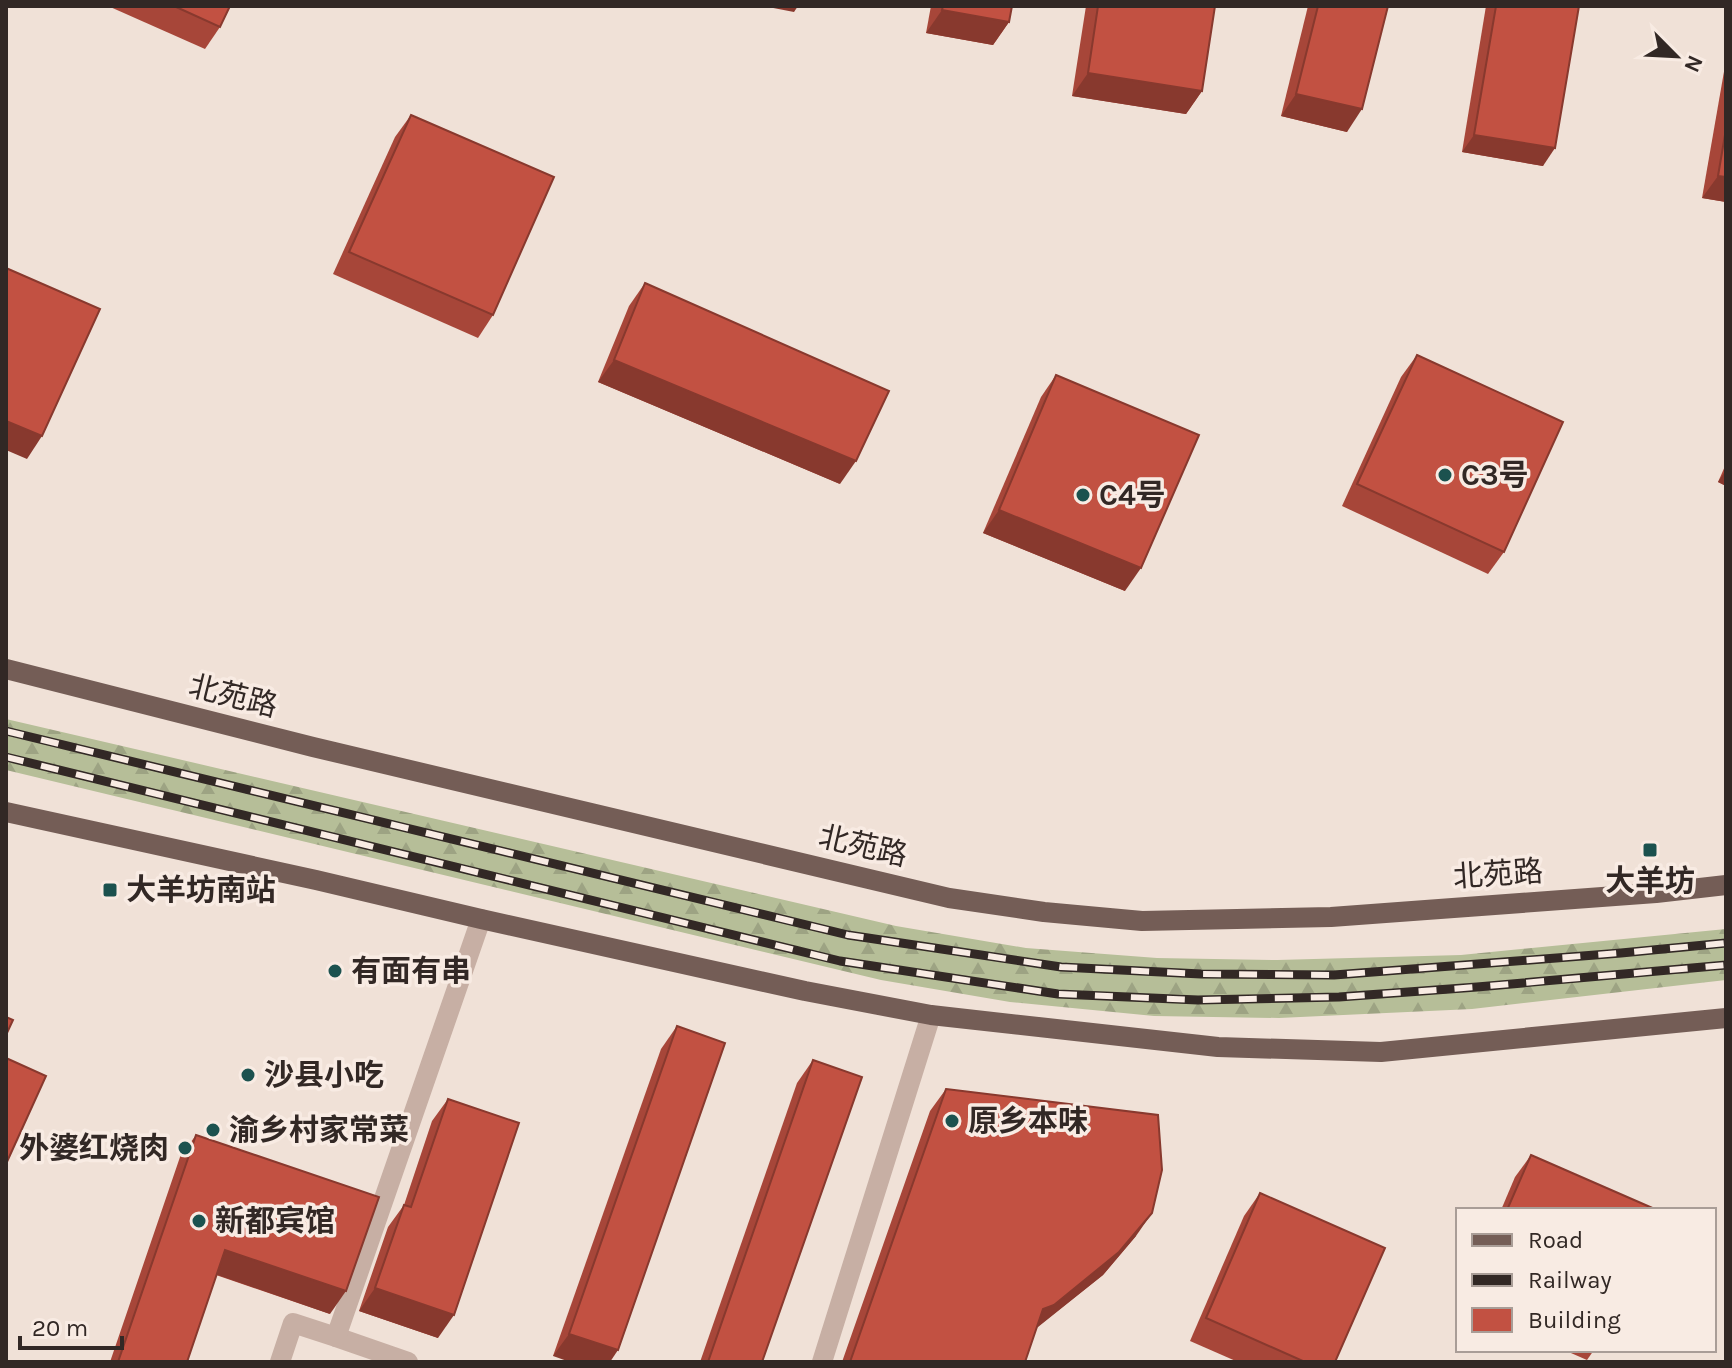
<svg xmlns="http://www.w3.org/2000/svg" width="1732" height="1368" viewBox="0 0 1732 1368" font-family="Karla,'Noto Sans SC',sans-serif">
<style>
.forest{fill:url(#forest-firs)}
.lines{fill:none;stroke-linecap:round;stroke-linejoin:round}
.street{stroke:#c7afa4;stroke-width:20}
.primary{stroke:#745d56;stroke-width:20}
.rail-casing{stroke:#322825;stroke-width:9}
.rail{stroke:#f8ebe3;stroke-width:6;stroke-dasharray:18;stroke-linecap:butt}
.wall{fill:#a74639}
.shaded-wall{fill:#88392e}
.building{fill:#c25142;stroke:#88392e;stroke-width:2}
.poi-dot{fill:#1c524f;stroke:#f8ebe3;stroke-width:3}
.labels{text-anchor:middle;stroke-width:7;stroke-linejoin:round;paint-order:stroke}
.poi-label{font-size:30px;font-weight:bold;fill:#322825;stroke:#f8ebe3;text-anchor:start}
.street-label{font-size:30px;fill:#322825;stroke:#f8ebe3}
</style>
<defs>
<pattern id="forest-firs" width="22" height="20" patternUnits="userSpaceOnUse" patternTransform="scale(2)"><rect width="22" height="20" fill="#b6be98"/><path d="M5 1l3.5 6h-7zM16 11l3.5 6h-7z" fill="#9da383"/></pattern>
</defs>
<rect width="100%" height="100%" fill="#f0e1d7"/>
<polygon class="forest" points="6,719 896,926 1026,948 1157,958 1277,960 1461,955 1726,929 1726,980 1472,1009 1279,1018 1154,1016 1010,1002 881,980 6,770"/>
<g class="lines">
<g class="street">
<polyline points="336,1337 408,1362"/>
<polyline points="280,1362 293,1323 336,1337 481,919"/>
<polyline points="822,1362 931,1015"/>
</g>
<g class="primary">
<polyline points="6,669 313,747 949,898 1044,912 1142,921 1331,917 1656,893 1726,885"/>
<polyline points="6,812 316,880 481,919 805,991 931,1015 1218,1047 1381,1052 1726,1018"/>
</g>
<g class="rail-casing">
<g id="rail">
<polyline points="6,731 848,935 1061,967 1201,974 1334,975 1621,953 1726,943"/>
<polyline points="6,757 840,961 1058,994 1198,1000 1339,997 1477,987 1726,965"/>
</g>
</g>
<use href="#rail" class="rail"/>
</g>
<g class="wall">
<polygon points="108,6 230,6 220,27 205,49"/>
<polygon points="931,6 1012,6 1009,22 993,45 926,33"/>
<polygon points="1086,6 1215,6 1202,91 1186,114 1072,96"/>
<polygon points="1308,6 1388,6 1347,132 1281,116"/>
<polygon points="1486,6 1579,6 1543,166 1462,152"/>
<polygon points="1726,60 1726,202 1702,198"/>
<polygon points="411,115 493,315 478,338 333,274 395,137"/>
<polygon points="645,283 840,484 598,382 629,306"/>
<polygon points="1417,355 1504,552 1488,574 1342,506 1401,377"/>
<polygon points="1056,375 1125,591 983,533 1041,397"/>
<polygon points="1726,464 1726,486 1718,482"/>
<polygon points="677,1026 618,1350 553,1356 661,1049"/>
<polygon points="813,1060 762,1362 700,1362 797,1083"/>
<polygon points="946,1089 1136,1236 1103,1275 1036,1328 1025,1362 842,1362 930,1111"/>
<polygon points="448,1099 438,1338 359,1311 388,1227 404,1205 432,1121"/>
<polygon points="196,1135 330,1314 216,1275 187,1362 110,1362 180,1157"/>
<polygon points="1531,1155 1657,1210 1501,1210 1515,1177"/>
<polygon points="1260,1193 1335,1362 1238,1362 1190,1341 1244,1216"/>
<polygon points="1564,1350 1594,1350 1587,1360"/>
</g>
<g class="shaded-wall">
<polygon points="763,6 798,6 794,12"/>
<polygon points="942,10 1009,22 993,45 926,33"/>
<polygon points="1088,73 1202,91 1186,114 1072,96"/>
<polygon points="1296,94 1362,109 1347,132 1281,116"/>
<polygon points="1474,135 1555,148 1543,166 1462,152"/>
<polygon points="1718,176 1726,177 1726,202 1702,198"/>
<polygon points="614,360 856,461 840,484 598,382"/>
<polygon points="6,421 42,436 27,459 6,450"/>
<polygon points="1726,470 1726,486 1718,482"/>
<polygon points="999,510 1141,568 1125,591 983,533"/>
<polygon points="1152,1213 1136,1236 1103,1275 1038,1327 1027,1332 1043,1309"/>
<polygon points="225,1250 346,1291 330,1314 209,1272"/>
<polygon points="375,1288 454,1315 438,1338 359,1311"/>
<polygon points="569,1334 618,1350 610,1362 570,1362 553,1356"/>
</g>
<g class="building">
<polygon points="174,6 230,6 220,27"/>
<polygon points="943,6 1012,6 1009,22 942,10"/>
<polygon points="1098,6 1215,6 1202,91 1088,73"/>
<polygon points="1318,6 1388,6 1362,109 1296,94"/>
<polygon points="1496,6 1579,6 1555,148 1474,135"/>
<polygon points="411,115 554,177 493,315 349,252"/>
<polygon points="1726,129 1726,177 1718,176"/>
<polygon points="6,268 100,309 42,436 6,421"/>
<polygon points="645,283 889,391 856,461 614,360"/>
<polygon points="1417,355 1563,422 1504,552 1357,484"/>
<polygon points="1056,375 1199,435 1141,568 999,510"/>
<polygon points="6,1017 13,1020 6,1035"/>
<polygon points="677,1026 725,1043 618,1350 569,1334"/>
<polygon points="6,1058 46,1076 6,1164"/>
<polygon points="813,1060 862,1077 762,1362 708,1362"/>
<polygon points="946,1089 1158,1115 1162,1170 1152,1213 1119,1252 1054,1305 1043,1309 1025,1362 850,1362"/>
<polygon points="448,1099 519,1123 454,1315 375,1288 404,1205 411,1207"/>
<polygon points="196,1135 379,1197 346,1291 225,1250 187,1362 118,1362"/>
<polygon points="1531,1155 1657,1210 1507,1210"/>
<polygon points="1260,1193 1385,1248 1335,1362 1305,1362 1206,1318"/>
</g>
<g class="poi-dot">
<circle cx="1445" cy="475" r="8"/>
<circle cx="1083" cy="495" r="8"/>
<rect x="1642" y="842" width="16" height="16" rx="4"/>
<rect x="102" y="882" width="16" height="16" rx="4"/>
<circle cx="335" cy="971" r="8"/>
<circle cx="248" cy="1075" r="8"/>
<circle cx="952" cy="1121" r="8"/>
<circle cx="213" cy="1130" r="8"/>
<circle cx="185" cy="1148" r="8"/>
<circle cx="199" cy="1221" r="8"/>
</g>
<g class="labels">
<g class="poi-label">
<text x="1461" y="485">C3号</text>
<text x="1099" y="505">C4号</text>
<text x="1650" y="891" text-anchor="middle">大羊坊</text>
<text x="126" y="900">大羊坊南站</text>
<text x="351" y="981">有面有串</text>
<text x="264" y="1085">沙县小吃</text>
<text x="968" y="1131">原乡本味</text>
<text x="229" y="1140">渝乡村家常菜</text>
<text x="169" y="1158" text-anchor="end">外婆红烧肉</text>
<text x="215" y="1231">新都宾馆</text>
</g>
<g class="street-label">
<text transform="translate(233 696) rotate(14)" y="10">北苑路</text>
<text transform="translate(863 846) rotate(13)" y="10">北苑路</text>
<text transform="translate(1498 874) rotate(-4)" y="10">北苑路</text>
</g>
</g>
<rect width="1732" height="1368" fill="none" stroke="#322825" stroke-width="16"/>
<rect x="1456" y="1208" width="260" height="144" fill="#f8ebe3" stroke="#a99d97" stroke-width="2"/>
<rect x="1472" y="1234" width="40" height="12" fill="#745d56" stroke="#a99d97" stroke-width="2"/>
<text x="1528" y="1248" font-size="24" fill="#322825">Road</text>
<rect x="1472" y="1274" width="40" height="12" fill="#322825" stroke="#a99d97" stroke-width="2"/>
<text x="1528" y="1288" font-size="24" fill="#322825">Railway</text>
<rect x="1472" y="1308" width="40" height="24" fill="#c25142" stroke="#a99d97" stroke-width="2"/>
<text x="1528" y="1328" font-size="24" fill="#322825">Building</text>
<g transform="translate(1676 56) rotate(114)" stroke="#f8ebe3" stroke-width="6" paint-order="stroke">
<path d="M0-6L14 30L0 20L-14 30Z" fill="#322825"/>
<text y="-12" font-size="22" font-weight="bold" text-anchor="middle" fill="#322825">N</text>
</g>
<path d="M20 1336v12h102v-12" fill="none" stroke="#322825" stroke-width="4"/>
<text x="32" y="1336" font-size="24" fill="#322825" stroke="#f8ebe3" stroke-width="6" paint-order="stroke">20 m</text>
</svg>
